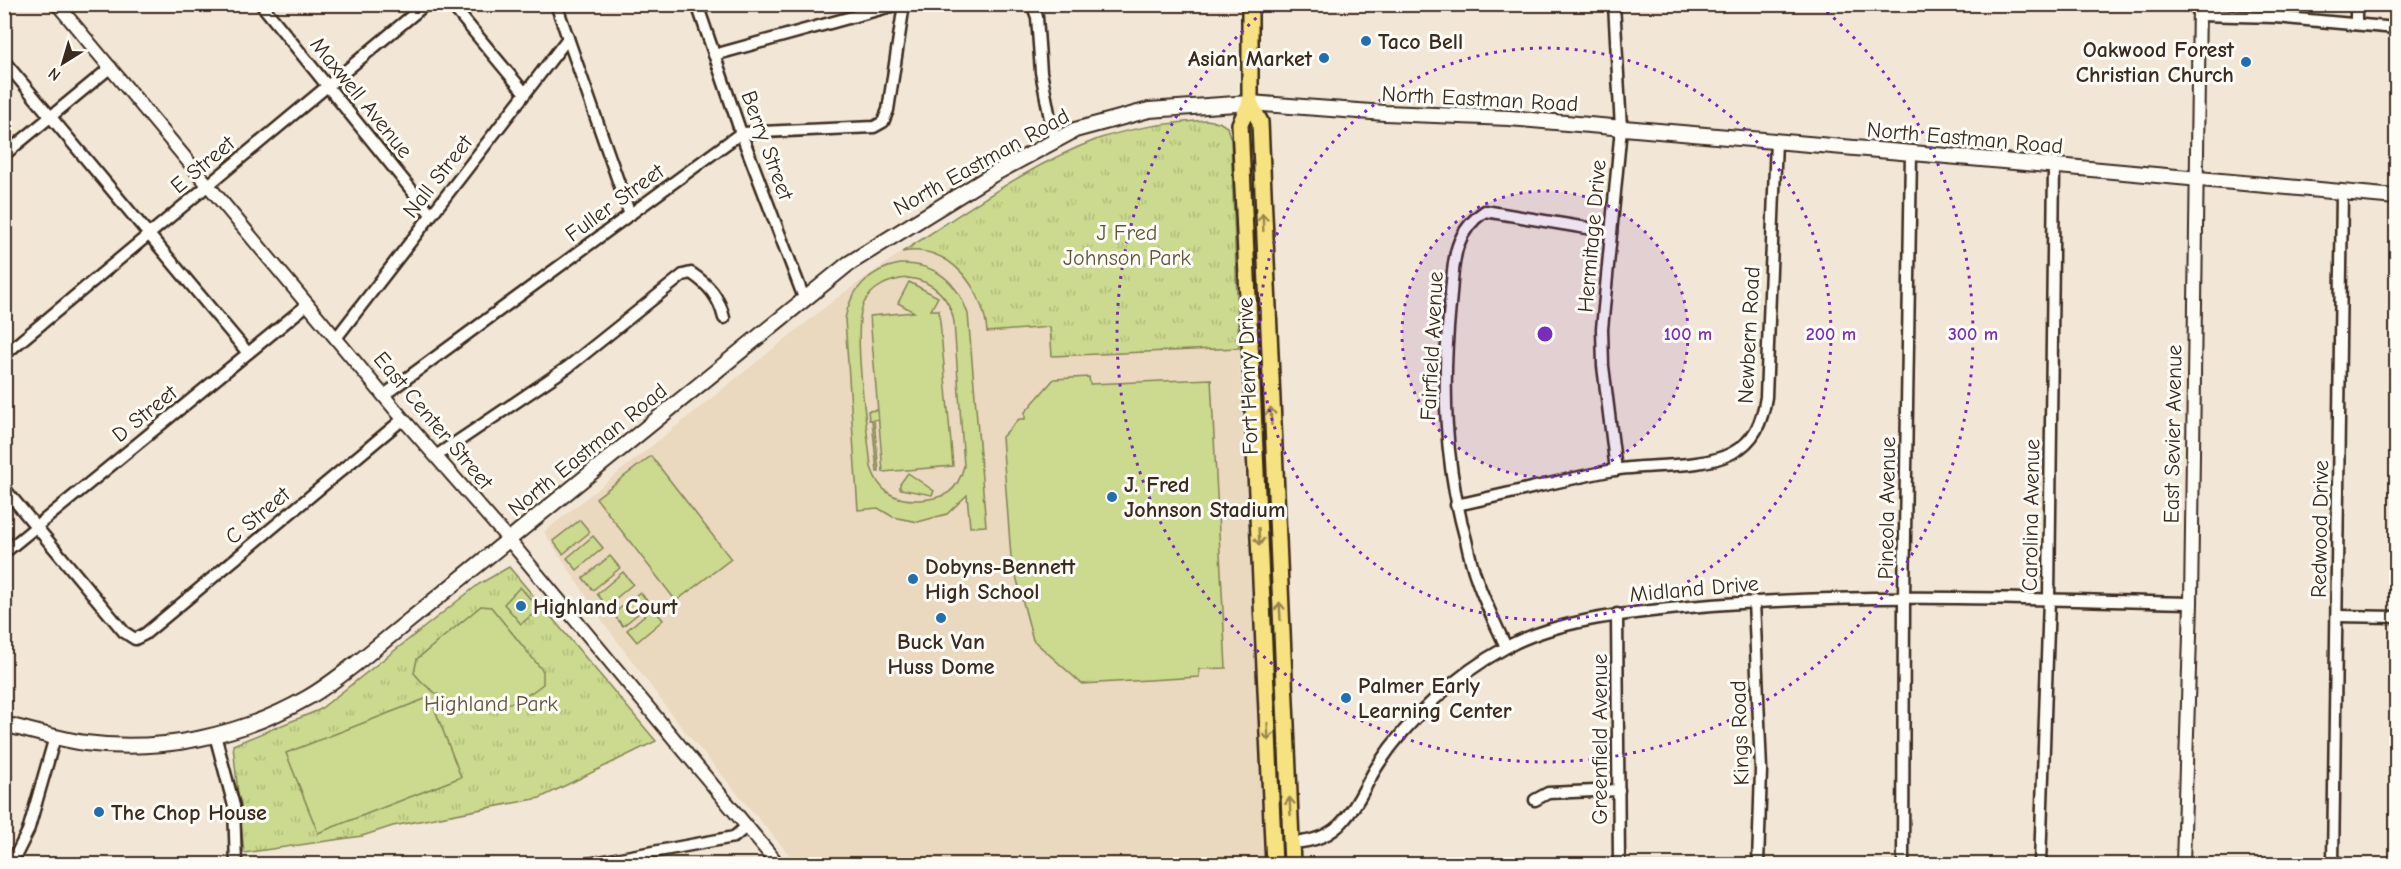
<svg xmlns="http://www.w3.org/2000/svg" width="2401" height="869" viewBox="0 0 2401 869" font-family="'Comic Neue',sans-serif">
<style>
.built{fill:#ead8bf}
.grass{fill:url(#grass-tufts);stroke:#838256;stroke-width:1.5}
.pitch{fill:#cbda8e;stroke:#838256;stroke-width:1.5;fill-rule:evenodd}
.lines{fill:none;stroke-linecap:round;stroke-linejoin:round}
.minor-casing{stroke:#3b2a1e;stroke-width:15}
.tertiary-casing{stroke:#3b2a1e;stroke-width:16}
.secondary-casing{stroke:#3b2a1e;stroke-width:18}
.primary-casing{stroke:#3b2a1e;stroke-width:20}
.minor{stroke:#fdfcf7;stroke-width:10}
.tertiary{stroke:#fdfcf7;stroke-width:12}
.secondary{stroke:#fdfcf7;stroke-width:14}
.primary{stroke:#f6e281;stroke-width:15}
.oneway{stroke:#988650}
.ring{fill:none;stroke:#7b2cbf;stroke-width:3;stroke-dasharray:3 6}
.poi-dot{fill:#1f6fb2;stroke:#fdfcf7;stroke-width:2}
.labels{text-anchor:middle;stroke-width:6;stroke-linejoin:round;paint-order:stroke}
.poi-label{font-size:22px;font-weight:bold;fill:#3b2a1e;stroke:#fdfcf7;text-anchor:start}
.street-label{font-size:22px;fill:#3b2a1e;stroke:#fdfcf7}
.park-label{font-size:22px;fill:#5f563a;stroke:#fdfcf7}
.centre{fill:#7b2cbf;stroke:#fdfcf7;stroke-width:3}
.ring-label{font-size:18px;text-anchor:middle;font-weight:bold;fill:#7b2cbf;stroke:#fdfcf7;stroke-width:6;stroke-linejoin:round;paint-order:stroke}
</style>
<defs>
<pattern id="grass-tufts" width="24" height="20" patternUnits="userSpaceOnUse" patternTransform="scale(1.5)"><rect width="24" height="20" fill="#cbda8e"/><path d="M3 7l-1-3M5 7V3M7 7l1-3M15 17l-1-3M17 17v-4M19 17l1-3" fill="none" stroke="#afbb7a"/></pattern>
</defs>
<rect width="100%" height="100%" fill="#f2e7d6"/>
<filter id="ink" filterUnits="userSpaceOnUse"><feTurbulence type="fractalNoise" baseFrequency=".0167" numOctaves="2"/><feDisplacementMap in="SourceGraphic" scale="12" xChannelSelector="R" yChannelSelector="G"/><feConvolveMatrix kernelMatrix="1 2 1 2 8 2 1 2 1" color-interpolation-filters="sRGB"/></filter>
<g filter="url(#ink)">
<polygon class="built" points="921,250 933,253 961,271 973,285 986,317 1050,327 1053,356 1239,348 1265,864 797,864 678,723 606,626 544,532 838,297 902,252"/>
<g class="grass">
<path d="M1206,120l13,2 8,5 4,13 8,208 -187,8 -2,-29 -63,5c-3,-43 -38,-90 -85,-80 63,-40 126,-87 196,-113 35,-12 71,-16 108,-19z"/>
<polygon points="509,567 656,741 540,798 393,826 362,836 244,853 233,745 319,710 479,584"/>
</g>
<g class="pitch">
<path d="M900,264c35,-1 57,17 68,50l18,212 -16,1 -3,-32 -20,19 -29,8 -25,-5 -15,-9 -20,2 -13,-191c5,-29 25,-50 55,-55zM909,278c25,3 41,20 45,44l10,144c-7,27 -19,32 -44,34 -26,1 -41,-8 -49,-33 -3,-33 -19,-136 -8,-162 8,-18 27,-26 46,-27z"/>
<polygon points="909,282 938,297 931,310 939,310 953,466 883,472 870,316 914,312 898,303"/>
<polygon points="1089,377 1090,384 1211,379 1226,668 1199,669 1199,677 1082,684 1033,640 1011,557 1002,437 1019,419 1025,419 1025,412 1054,379"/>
<polygon points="877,410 878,419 874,420 879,472 877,472 872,420 869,420 868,411"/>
<polygon points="651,456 731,559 676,601 596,498"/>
<polygon points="908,473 934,491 932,495 900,489 900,484"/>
<polygon points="580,520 590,532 563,554 553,541"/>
<polygon points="593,536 603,548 577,570 567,558"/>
<polygon points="610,556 620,568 593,590 583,578"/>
<polygon points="623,572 633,584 607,606 597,594"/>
<polygon points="520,587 539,609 521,624 504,604"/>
<polygon points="640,592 650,604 623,626 613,614"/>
<path d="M481,606l10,1 52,64v13c-41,34 -95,31 -129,-11l3,-14z"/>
<polygon points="653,608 663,620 637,642 627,630"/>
<polygon points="430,697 461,777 318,833 286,753"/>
</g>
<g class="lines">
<g class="minor-casing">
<g id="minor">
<polyline points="261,4 431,214"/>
<polyline points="451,4 524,92"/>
<polyline points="556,4 630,215"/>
<polyline points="697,4 741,133 804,298"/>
<polyline points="1032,4 1037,17 1041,72 1054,139"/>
<polyline points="1614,4 1621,128 1602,329 1603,366 1616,470"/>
<polyline points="2199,15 2275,17 2396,28"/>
<polyline points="2356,24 2356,4"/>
<polyline points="714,55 899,4"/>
<polyline points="4,61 248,353"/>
<polyline points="4,155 111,67"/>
<polyline points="337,337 568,38"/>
<polyline points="4,355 426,4"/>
<polyline points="384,395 741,133 874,127 883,122 888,110 904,4"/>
<path d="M436,456l132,-89 115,-92 8,-2c18,12 28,24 33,45"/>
<polyline points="4,488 124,632 135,639 145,634 403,419"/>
<path d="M1456,505c53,-11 105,-25 158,-35 34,-6 88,-1 118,-17 23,-12 30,-31 34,-56l10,-256"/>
<polyline points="4,553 308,304"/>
<polyline points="1754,601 1761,770 1758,864"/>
<polyline points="1617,614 1619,864"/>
<polyline points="2337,616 2396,617"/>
<path d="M1506,647c-10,-22 -21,-44 -29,-67 -5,-13 -8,-26 -11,-40 -22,-79 -24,-154 -16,-235 4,-38 0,-70 35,-94l126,21"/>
<polyline points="215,735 234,806 236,864"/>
<polyline points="1535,800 1548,793 1619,790"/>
<path d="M1291,843c21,-1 40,-7 53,-23 15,-16 22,-37 34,-55 30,-46 79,-91 127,-117 52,-29 125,-35 184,-41 167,-15 335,-8 502,-4"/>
<polyline points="4,857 17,853 28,831 55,737"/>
<polyline points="588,864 734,837 746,827"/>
<polyline points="1903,864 1904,597 1911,153"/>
<polyline points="2040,864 2049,599 2054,166"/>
<polyline points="2333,864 2342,193"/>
</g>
</g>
<g class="tertiary-casing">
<g id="tertiary">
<polyline points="57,4 403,419 509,540 778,864"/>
<polyline points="2183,864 2191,603 2199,4"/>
</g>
</g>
<g class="secondary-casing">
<path id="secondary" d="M4,724c27,7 54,15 81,19 75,10 156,-7 222,-45 20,-11 38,-26 56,-40l485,-394 144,-89 83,-45 74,-20 101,-7 135,10 124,5 461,40 426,39"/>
</g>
<g class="primary-casing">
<g id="primary">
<polyline points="1250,4 1250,103 1240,124 1274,864"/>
<polyline points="1250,103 1260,122 1292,864"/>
</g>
</g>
<use href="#minor" class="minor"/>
<use href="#tertiary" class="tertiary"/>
<use href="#secondary" class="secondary"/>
<use href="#primary" class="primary"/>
</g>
<defs><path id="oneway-shaft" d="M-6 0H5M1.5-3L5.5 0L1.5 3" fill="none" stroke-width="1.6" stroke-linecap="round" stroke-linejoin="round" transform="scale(1.5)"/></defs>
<g class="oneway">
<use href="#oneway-shaft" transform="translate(1263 222) rotate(-92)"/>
<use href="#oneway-shaft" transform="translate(1271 416) rotate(-93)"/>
<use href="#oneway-shaft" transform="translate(1259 537) rotate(87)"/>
<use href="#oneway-shaft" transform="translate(1280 611) rotate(-93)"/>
<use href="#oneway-shaft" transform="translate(1268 732) rotate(87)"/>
<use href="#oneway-shaft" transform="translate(1290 806) rotate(-93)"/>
</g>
</g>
<circle cx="1545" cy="334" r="143" fill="#7b2cbf" fill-opacity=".12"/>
<g class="ring">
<circle cx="1545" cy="334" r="143"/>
<circle cx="1545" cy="334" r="286"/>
<path d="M1820 6A428 428 0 1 1 1270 6"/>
</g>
<g class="poi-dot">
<circle cx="1366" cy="41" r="6"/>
<circle cx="1324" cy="58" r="6"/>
<circle cx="2246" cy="62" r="6"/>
<circle cx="1112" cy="497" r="6"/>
<circle cx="913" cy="579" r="6"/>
<circle cx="521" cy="606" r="6"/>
<circle cx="941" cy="618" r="6"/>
<circle cx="1346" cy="698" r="6"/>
<circle cx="99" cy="812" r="6"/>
</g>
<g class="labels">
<g class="poi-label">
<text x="1378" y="49">Taco Bell</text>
<text x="2234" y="57" text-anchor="end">Oakwood Forest<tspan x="2234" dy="25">Christian Church</tspan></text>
<text x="1312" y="66" text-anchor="end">Asian Market</text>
<text x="1124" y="492">J. Fred<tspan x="1124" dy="25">Johnson Stadium</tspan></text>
<text x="925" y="574">Dobyns-Bennett<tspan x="925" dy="25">High School</tspan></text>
<text x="533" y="614">Highland Court</text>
<text x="941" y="649" text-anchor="middle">Buck Van<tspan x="941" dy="25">Huss Dome</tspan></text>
<text x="1358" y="693">Palmer Early<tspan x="1358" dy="25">Learning Center</tspan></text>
<text x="111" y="820">The Chop House</text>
</g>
<g class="street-label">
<text transform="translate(362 97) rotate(51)" y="8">Maxwell Avenue</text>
<text transform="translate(1480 98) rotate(3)" y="8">North Eastman Road</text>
<text transform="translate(1965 137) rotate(5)" y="8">North Eastman Road</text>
<text transform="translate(768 145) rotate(70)" y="8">Berry Street</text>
<text transform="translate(981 161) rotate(-29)" y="8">North Eastman Road</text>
<text transform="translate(202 164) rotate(-40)" y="8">E Street</text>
<text transform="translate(437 176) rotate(-52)" y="8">Nall Street</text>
<text transform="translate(614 202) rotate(-36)" y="8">Fuller Street</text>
<text transform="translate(1591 236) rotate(-85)" y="8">Hermitage Drive</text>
<text transform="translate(1748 335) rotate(-87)" y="8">Newbern Road</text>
<text transform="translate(1431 346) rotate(-87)" y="8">Fairfield Avenue</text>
<text transform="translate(1247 376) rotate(-92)" y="8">Fort Henry Drive</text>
<text transform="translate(144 413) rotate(-39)" y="8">D Street</text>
<text transform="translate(434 420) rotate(50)" y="8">East Center Street</text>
<text transform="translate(2172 434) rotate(-89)" y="8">East Sevier Avenue</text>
<text transform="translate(587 449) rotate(-39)" y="8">North Eastman Road</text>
<text transform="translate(1886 508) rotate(-89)" y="8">Pineola Avenue</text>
<text transform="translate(257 515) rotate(-40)" y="8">C Street</text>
<text transform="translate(2030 515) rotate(-89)" y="8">Carolina Avenue</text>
<text transform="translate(2319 529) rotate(-89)" y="8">Redwood Drive</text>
<text transform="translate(1694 588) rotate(-5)" y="8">Midland Drive</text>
<text transform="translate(1739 733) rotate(-92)" y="8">Kings Road</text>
<text transform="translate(1599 739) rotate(-90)" y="8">Greenfield Avenue</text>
</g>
<g class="park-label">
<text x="1127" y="240">J Fred<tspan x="1127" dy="25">Johnson Park</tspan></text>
<text x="491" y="711">Highland Park</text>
</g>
</g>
<circle cx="1545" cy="334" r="9" class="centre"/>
<g class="ring-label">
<text x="1688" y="340">100 m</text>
<text x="1831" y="340">200 m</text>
<text x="1973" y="340">300 m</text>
</g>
<rect width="2401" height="869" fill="none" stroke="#fdfcf7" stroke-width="24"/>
<rect x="12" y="12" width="2377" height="845" fill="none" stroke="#3b2a1e" stroke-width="2" filter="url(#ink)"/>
<g transform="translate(63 63) rotate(217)" stroke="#fdfcf7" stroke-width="4.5" paint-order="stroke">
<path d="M0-4.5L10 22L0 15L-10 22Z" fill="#3b2a1e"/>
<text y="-9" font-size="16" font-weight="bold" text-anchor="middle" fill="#3b2a1e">N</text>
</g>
</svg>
